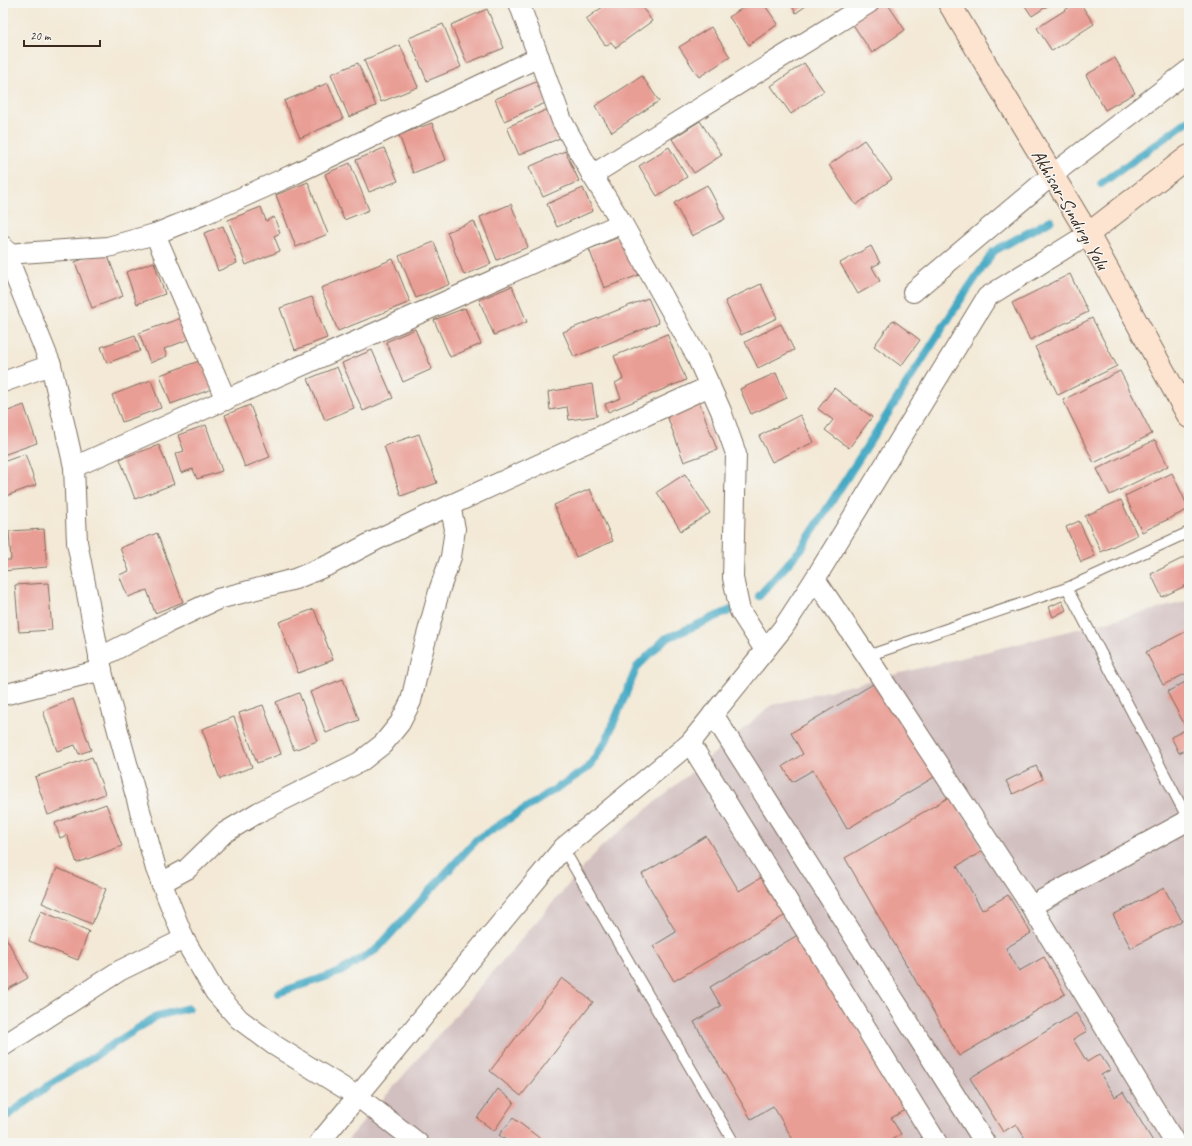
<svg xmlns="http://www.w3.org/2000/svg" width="1192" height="1146" viewBox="0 0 1192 1146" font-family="Caveat,sans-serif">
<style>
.industrial{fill:#d2bfc0}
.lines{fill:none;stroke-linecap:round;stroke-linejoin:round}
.stream{stroke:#45a9c4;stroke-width:8}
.building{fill:#e99e95}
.lane-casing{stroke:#7b6d5e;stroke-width:12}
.street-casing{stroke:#7b6d5e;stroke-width:22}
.secondary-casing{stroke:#7b6d5e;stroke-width:24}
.lane{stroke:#fff;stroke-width:10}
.street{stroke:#fff;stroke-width:20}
.secondary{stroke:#fde4d0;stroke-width:22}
.labels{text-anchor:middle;stroke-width:3;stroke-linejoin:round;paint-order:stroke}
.street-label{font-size:19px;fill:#3b2a1e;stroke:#f6f6f2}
</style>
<rect width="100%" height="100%" fill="#f6f6f2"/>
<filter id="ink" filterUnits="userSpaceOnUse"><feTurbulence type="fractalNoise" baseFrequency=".025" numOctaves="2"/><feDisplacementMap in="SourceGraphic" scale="8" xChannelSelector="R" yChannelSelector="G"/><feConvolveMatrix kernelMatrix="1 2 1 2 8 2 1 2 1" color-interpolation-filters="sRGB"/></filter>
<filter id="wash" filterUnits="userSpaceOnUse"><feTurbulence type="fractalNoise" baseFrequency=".012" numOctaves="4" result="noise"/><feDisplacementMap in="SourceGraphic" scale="16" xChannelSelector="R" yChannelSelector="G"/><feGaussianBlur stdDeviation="0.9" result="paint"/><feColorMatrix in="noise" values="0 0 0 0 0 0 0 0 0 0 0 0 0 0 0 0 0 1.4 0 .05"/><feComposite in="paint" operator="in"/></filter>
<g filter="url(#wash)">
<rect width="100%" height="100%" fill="#f3e9d6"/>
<polygon class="industrial" points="1189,601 1189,1143 345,1143 600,848 772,705"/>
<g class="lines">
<g class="stream">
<polyline points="1101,184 1189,120"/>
<polyline points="759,596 802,548 961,299 994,251 1051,220"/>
<polyline points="278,993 340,972 377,949 476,840 588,768 606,741 637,667 665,639 731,610"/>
<polyline points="3,1117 7,1116 51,1084 157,1016 188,1008"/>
</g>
</g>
<g id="blocks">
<g class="building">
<polygon points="608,3 639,3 652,21 615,48 611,42 606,46 586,19"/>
<polygon points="750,3 763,3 778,24 749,45 729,17"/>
<polygon points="790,3 810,3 796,13"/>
<polygon points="874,3 887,3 905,30 872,53 850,20"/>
<polygon points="1023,3 1052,3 1032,16"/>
<polygon points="1076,3 1080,3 1094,24 1052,51 1037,28"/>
<polygon points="487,9 504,48 467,63 451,25"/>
<polygon points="443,24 461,67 427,81 409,38"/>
<polygon points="711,27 730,57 699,77 679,47"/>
<polygon points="400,45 418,87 381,102 364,60"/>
<polygon points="1115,58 1135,93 1105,110 1086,75"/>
<polygon points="358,63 376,106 349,117 331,74"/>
<polygon points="804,63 824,91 791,114 771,86"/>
<polygon points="642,76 659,101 612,132 595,106"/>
<polygon points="541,80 550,101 504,121 495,99"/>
<polygon points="328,83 343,119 300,138 284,101"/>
<polygon points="553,107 565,136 519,155 507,127"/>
<polygon points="700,121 722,155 694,173 672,139"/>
<polygon points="432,123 446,160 413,173 399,135"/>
<polygon points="864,140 892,179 856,205 829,165"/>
<polygon points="669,147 687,177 657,196 639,166"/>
<polygon points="384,148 398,181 369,192 356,160"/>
<polygon points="565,151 579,181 543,197 529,167"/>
<polygon points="350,163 369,210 344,220 325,174"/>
<polygon points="308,182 328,234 296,247 276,195"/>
<polygon points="707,185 725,219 692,236 674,203"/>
<polygon points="583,188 593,211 557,227 547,204"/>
<polygon points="511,204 528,247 497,260 480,217"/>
<polygon points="261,207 266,221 274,217 280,233 274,236 280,251 246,265 228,220"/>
<polygon points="474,221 491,264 464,275 447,232"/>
<polygon points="223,226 237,263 218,271 204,233"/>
<polygon points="625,235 639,275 604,288 589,249"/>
<polygon points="434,242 450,284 416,298 399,256"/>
<polygon points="871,246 880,263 872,267 880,281 858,294 840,263"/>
<polygon points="106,251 123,296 92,308 75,262"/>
<polygon points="393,259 410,302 338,331 321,288"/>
<polygon points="154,262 165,294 137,304 126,272"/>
<polygon points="1070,274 1088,312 1030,340 1012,303"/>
<polygon points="761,284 777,318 741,335 725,301"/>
<polygon points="512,286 527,322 494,335 479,300"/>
<polygon points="312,297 327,338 295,350 280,308"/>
<polygon points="648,298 659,323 574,357 563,332"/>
<polygon points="465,308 481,344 450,357 434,320"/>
<polygon points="184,317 192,338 164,349 167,356 150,363 139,333"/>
<polygon points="1092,318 1117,366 1058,395 1035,347"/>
<polygon points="893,320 920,340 901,366 874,346"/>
<polygon points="781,324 794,350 758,368 745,342"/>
<polygon points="415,329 432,369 403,382 386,342"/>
<polygon points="667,334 686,380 608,412 605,404 621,398 615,383 623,379 614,356"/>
<polygon points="135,335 140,351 107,363 101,347"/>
<polygon points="372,350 393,398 363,411 342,363"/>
<polygon points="202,360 212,389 171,404 160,375"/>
<polygon points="337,367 354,408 325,420 308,379"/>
<polygon points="1120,371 1152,434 1094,463 1063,400"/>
<polygon points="776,373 787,398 751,414 740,389"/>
<polygon points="151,380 161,408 122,422 112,395"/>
<polygon points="592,384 597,416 569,420 567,407 550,410 548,392"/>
<polygon points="834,388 872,417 849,448 825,430 833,420 818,409"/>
<polygon points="699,401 717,450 684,462 666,413"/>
<polygon points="24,405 37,443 3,455 3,413"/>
<polygon points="250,405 270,457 245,467 225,415"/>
<polygon points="800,415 814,442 772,462 759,436"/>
<polygon points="206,425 222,471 197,479 193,469 181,473 175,454 184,451 178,435"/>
<polygon points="419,434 437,483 401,496 384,446"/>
<polygon points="1155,440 1168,466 1110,495 1097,469"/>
<polygon points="159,445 174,484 135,499 120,459"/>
<polygon points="25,454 36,485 3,497 3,462"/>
<polygon points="1172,473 1189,509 1142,532 1125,496"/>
<polygon points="685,474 710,513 681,531 657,492"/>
<polygon points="590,489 613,541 576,557 554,505"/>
<polygon points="1121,500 1137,535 1101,552 1085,516"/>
<polygon points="1079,521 1095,556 1081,562 1066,527"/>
<polygon points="44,529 47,567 3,571 3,560 11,560 9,531"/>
<polygon points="157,533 183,602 155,613 147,590 128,597 119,575 129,571 120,548"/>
<polygon points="1189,555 1189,584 1162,597 1151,574"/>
<polygon points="48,583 52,630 19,632 15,585"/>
<polygon points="1062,601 1066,610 1053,617 1049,607"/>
<polygon points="314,609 333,660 298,673 279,622"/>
<polygon points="1189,630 1189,672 1163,685 1146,652"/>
<polygon points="343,679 359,720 326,733 310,692"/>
<polygon points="880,680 936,776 847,829 813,770 792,782 783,766 803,754 791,733"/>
<polygon points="1189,680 1189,748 1179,753 1171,737 1187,729 1167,692"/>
<polygon points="299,693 317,741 294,750 276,702"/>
<polygon points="73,699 91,750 79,754 75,745 57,751 43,711"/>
<polygon points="263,705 281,754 257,763 239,713"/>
<polygon points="234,717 252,767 220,779 202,729"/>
<polygon points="92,757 105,794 48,815 35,777"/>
<polygon points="1036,766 1043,779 1013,794 1006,781"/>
<polygon points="951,796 983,851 957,866 982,910 1008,895 1031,933 1006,948 1019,971 1044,957 1065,994 959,1056 845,858"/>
<polygon points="106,804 122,846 77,863 67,835 60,838 55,823"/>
<polygon points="706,836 739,891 767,874 789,913 674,981 653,946 676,932 642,874"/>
<polygon points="57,868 106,889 92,924 42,903"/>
<polygon points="1164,888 1182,921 1131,948 1113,915"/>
<polygon points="41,911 89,931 78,960 29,941"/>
<polygon points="801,933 906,1110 891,1118 901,1134 886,1143 795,1143 773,1106 751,1119 694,1022 721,1006 710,987"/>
<polygon points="5,936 28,978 3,992 3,937"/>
<polygon points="562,978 593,1002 521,1096 490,1071"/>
<polygon points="1076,1013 1087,1031 1073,1039 1087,1062 1100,1054 1110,1070 1101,1075 1115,1097 1123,1092 1154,1143 1028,1143 1016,1124 1003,1132 970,1078"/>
<polygon points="498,1089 514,1102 494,1131 477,1118"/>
<polygon points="513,1118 546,1143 510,1143 499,1135"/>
</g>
</g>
</g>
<g filter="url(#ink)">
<use href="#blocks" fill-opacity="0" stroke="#7b6d5e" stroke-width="1"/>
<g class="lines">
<g class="lane-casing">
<g id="lane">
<polyline points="1067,588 1189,821"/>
<polyline points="867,656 1067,588 1189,532"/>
<polyline points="563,848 734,1143"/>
</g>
</g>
<g class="street-casing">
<g id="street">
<polyline points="519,3 562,121 592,175 622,223 697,357 721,411 736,454 733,578 740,611 765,650"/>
<polyline points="592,175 869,3"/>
<polyline points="155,234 226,400"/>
<polyline points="3,246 51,365 74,467 77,542 103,676 156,869 184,939 215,992 239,1019 274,1045 357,1096 418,1143"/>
<polyline points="6,254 108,247 155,234 207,213 290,176 539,57"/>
<polyline points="913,292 1052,175 1189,70"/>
<polyline points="3,382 51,365"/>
<polyline points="74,467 622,223"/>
<polyline points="815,579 867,656 1031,906 1175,1143"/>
<polyline points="99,658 167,623 218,599 295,579 331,564 378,539 418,520 710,386"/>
<polyline points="3,695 102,670"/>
<polyline points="713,714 985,1143"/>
<polyline points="690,743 937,1143"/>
<polyline points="161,883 187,869 224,833 259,812 360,762 383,744 400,723 411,701 421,657 440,588 451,557 455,529 450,505"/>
<polyline points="1031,906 1189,820"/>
<polyline points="3,1046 119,971 184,939"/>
<polyline points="319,1143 563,848 690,743 783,628 815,579 987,297 1088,234"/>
</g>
</g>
<g class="secondary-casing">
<g id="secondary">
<polyline points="949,3 1088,234 1189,417"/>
<polyline points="1088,234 1189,156"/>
</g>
</g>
<use href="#lane" class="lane"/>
<use href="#street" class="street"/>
<use href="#secondary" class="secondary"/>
</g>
</g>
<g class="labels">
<g class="street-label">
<text transform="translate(1071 209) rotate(60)" y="7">Akhisar-Sındırgı Yolu</text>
</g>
</g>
<rect width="1192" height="1146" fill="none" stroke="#f6f6f2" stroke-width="16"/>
<path d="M24 40v6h76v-6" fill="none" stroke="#3b2a1e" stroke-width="2"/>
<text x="30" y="40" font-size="12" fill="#3b2a1e" stroke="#f6f6f2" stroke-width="3" paint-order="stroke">20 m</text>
</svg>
